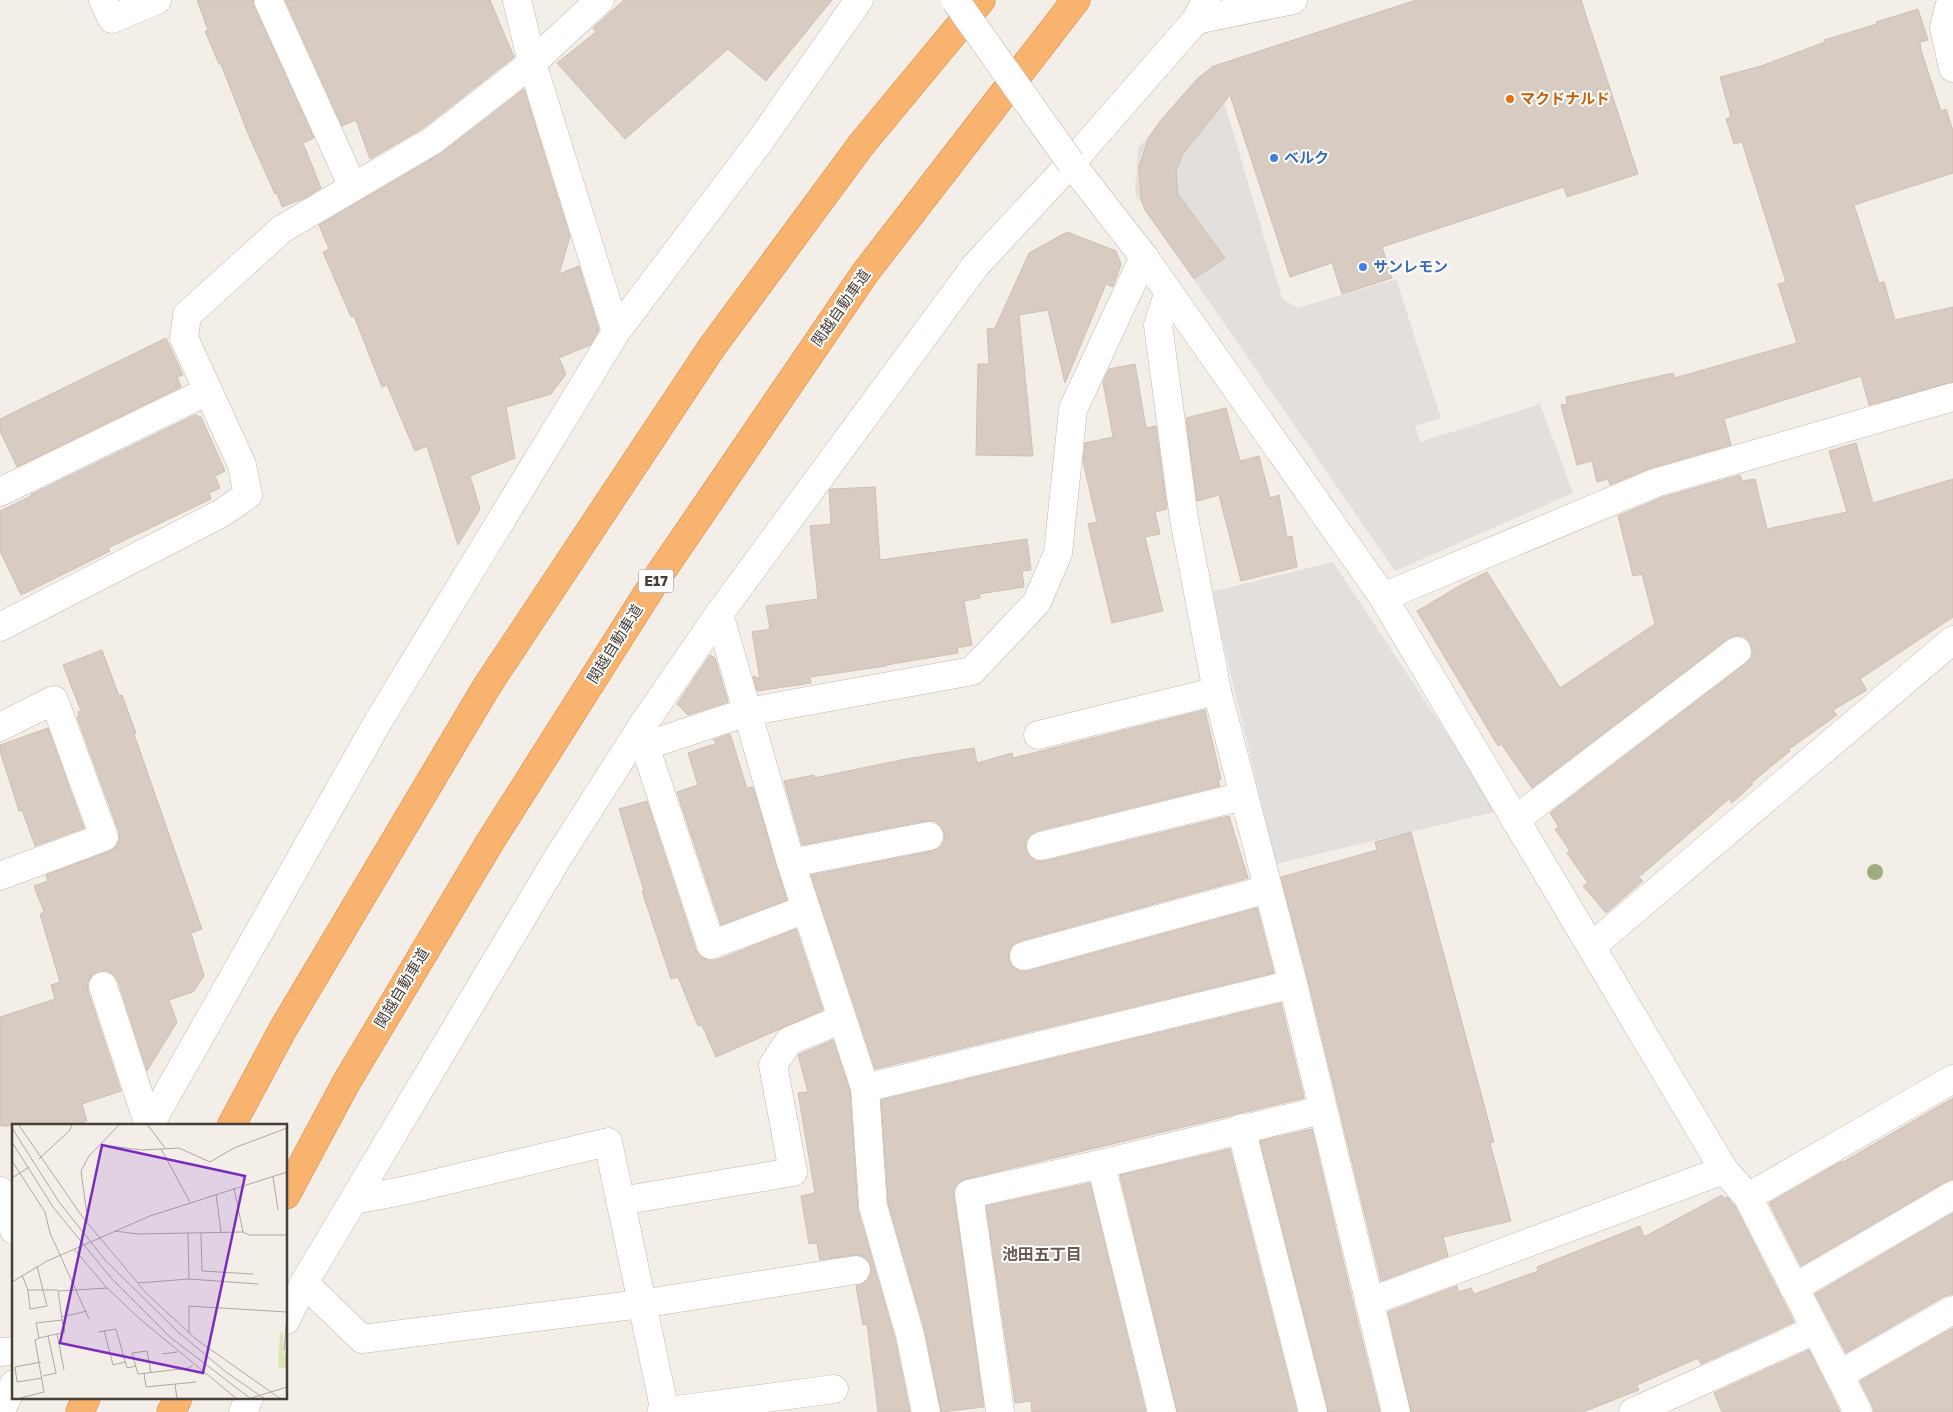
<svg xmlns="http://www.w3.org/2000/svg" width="1953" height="1412" viewBox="0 0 1953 1412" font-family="'Golos Text','Noto Sans JP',sans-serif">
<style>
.parking{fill:#e2dfdd}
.building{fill:#d8cbc1;stroke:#cfbfb2}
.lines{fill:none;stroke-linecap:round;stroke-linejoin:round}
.minor-casing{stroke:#c2b7ae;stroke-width:29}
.highway-casing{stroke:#d7853f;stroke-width:29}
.minor{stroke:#fff;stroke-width:28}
.highway{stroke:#f8b36f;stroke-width:28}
.minor-bridge-casing{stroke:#c2b7ae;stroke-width:29;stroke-linecap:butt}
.minor-bridge{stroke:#fff;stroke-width:28}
.tree{fill:#9dad81}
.food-dot{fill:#e8710a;stroke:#fff;stroke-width:2}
.shop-dot{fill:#3f7fe0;stroke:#fff;stroke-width:2}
.labels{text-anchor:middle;stroke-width:4;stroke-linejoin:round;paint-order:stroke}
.shield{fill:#fff;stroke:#7e7873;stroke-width:1}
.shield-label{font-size:14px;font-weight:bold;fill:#473e37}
.food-label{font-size:15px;font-weight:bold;fill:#c56008;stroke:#fff;text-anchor:start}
.shop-label{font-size:15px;font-weight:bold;fill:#366cbe;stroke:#fff;text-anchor:start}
.street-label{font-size:15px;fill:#473e37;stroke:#fff}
.neighbourhood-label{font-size:16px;font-weight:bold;fill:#695a4f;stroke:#fff}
.inset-road{fill:none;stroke:#afa8a2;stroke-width:1}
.view{fill:#7b2cbf;fill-opacity:0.15;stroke:#7b2cbf;stroke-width:2.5}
.inset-edge{fill:none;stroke:#473e37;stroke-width:2.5}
</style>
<rect width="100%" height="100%" fill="#f4eee9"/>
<g class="parking">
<polygon points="1213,64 1282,298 1297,308 1396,279 1441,418 1415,426 1420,442 1540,404 1573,493 1395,571 1135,194 1138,148"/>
<polygon points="1333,562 1498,811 1276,864 1211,592"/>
</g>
<g class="building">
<polygon points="197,0 253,0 254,6 314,138 303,143 321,188 305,198 282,207 277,193 275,194 249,136 221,64 219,64 205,31 208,30"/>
<polygon points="285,0 490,0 514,57 423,128 370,159 356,120 342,126"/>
<polygon points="624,0 832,0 766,81 728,49 625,139 557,63 596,32 593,28"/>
<polygon points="1416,0 1581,0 1638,174 1567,197 1564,187 1382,247 1392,278 1342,294 1332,263 1290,277 1230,95 1182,155 1176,172 1178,194 1225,258 1194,279 1145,210 1141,199 1139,167 1149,137 1161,120 1198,78 1214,66"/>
<polygon points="1918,9 1928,40 1920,42 1921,50 1941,111 1946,109 1953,131 1953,173 1854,205 1879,283 1884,282 1895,320 1953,307 1953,382 1869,405 1861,376 1724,419 1731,445 1651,468 1610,485 1608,479 1597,482 1592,461 1577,465 1561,405 1567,404 1566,397 1673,373 1675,378 1797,343 1778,284 1786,282 1742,142 1734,144 1726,119 1731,117 1720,77 1761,66 1825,42 1824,40 1877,24 1876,22"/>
<polygon points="524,89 570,237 559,274 579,266 599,330 590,345 559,358 566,374 551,394 506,407 515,458 470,476 480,509 458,545 427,446 415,451 387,385 382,387 354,316 351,317 323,252 329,249 319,225 440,154"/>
<polygon points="1067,232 1116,251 1121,264 1113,287 1106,284 1065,383 1048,310 1019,315 1033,456 976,455 978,364 989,364 987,329 995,328 1029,253"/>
<polygon points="166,338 183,375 177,377 181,387 17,467 0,431 0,419"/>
<polygon points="1135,364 1146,428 1156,426 1167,509 1155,512 1160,534 1145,537 1163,611 1112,623 1088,524 1097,522 1083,462 1085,443 1113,437 1103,382 1109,369"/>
<polygon points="1226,408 1240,461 1259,456 1270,498 1279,495 1287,537 1292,536 1297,567 1241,581 1219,495 1197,501 1186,418"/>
<polygon points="195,415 201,417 225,471 215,476 220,488 209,493 211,499 108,548 110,551 21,595 0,551 0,511 31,496 30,495"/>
<polygon points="1856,443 1873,503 1953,479 1953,617 1860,679 1867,690 1833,710 1837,715 1788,750 1790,751 1751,783 1753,784 1732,803 1729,799 1639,877 1643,881 1606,913 1583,886 1588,883 1567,853 1570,851 1555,829 1559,827 1550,813 1746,663 1752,657 1752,650 1750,642 1743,636 1735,636 1728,639 1532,788 1501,744 1498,746 1417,611 1461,585 1487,572 1560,688 1655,624 1642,574 1633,576 1618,516 1660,498 1740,475 1742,481 1755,479 1767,529 1847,512 1829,451"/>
<polygon points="875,487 880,560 1027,539 1031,570 1022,571 1024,587 979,594 980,598 964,601 972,645 957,648 958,653 886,665 886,666 810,677 811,683 757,691 753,676 760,679 752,632 770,629 766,606 818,599 810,526 831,524 829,490 831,489"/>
<polygon points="102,650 119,696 122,695 136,733 134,734 202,929 191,933 204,976 193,992 169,1000 177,1022 147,1071 118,981 113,974 107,971 99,971 92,975 88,982 88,991 121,1091 82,1104 87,1121 72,1126 0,1126 0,1017 55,999 51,985 60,982 40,914 44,912 34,886 48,881 46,875 110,851 116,847 119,840 119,832 77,717 79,717 78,712 81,711 63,665"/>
<polygon points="710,655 715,658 728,702 688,715 677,704"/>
<polygon points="1205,710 1221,779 1218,780 1220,786 1037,831 1031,834 1026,841 1026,850 1029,856 1036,861 1045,861 1229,816 1248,878 1020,941 1013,945 1009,952 1009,960 1013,967 1021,971 1028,971 1257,908 1274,973 875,1069 811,875 932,851 939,848 944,842 944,833 941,826 935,821 926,821 802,845 784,781 814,775 814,778 906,759 974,748 977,763 1012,753 1013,758"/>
<polygon points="48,728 84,828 35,846 22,810 19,811 0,751 0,745"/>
<polygon points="730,734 747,788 753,787 787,900 721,925 677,792 698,785 688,753 717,743 713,740"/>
<polygon points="647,801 696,950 700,956 708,960 717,960 796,929 823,1010 716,1057 702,1025 698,1026 678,977 671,979 642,891 644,891 619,809"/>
<polygon points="1411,832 1494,1142 1490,1143 1511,1221 1443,1237 1448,1256 1381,1281 1308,980 1281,877 1377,850 1375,842"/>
<polygon points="1281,1003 1304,1098 966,1179 958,1183 954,1189 954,1196 984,1407 941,1412 925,1331 888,1203 881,1100"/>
<polygon points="833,1040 850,1091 858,1210 895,1339 910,1412 878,1412 867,1324 863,1325 856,1286 865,1282 870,1276 871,1268 868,1261 862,1256 854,1255 820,1260 817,1243 809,1244 801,1196 815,1193 798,1093 808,1092 798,1055"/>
<polygon points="1953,1098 1953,1179 1945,1182 1801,1266 1769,1203 1842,1161 1843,1162"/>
<polygon points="1312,1129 1354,1307 1380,1412 1328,1412 1260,1141"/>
<polygon points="1230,1149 1297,1412 1177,1412 1120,1175"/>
<polygon points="1090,1183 1146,1412 1032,1412 1031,1401 1015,1403 986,1206"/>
<polygon points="1722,1195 1724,1199 1727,1197 1735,1206 1794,1322 1701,1364 1698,1358 1637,1385 1639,1390 1583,1412 1411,1412 1388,1312 1457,1286 1458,1292 1471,1288 1474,1294 1538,1271 1537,1267 1640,1226 1644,1237"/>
<polygon points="1953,1213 1953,1294 1945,1296 1846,1353 1815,1294"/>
<polygon points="1953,1328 1953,1412 1874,1412 1872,1405 1860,1381"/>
<polygon points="1809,1350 1840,1412 1722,1412 1714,1393"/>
</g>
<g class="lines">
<g class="minor-casing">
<g id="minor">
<polyline points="103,0 112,19 157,0"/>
<polyline points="268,0 353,187"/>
<polyline points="517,0 532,63 616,332"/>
<polyline points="1951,0 1944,28 1953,68"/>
<polyline points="1196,20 1293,0"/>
<polyline points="1071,163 1144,257 1383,597 1724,1170 1748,1197 1858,1412"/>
<polyline points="1169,292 1158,325 1184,519 1217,691 1293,984 1396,1412"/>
<polyline points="0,492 208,391"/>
<polyline points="1383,597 1655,483 1953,397"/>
<polyline points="719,614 791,863 865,1088 873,1206 910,1335 926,1412"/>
<polyline points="0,627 220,514 248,495 242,465 184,338 187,315 282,229 432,141 532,63 600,0"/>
<polyline points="0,727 54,700 104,837 0,876"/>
<polyline points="642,729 645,746 711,945 806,909"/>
<polyline points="1038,735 1217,691"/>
<polyline points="645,746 747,712 972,671 1037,602 1058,553 1073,409 1144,257"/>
<polyline points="1515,820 1737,651"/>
<polyline points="1041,846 1244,796"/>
<polyline points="791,863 929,836"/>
<polyline points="1592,946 1953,640"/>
<polyline points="1024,956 1268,889"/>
<polyline points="103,986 149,1126"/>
<polyline points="865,1088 1293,984"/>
<polyline points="149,1126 379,720 616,332 760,141 859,0"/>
<polyline points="1241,1128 1313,1412"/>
<polyline points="1101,1164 1162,1412"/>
<polyline points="0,1191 14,1230"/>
<polyline points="1748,1197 1953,1079"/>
<polyline points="354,1200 407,1190 608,1142 665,1412"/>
<polyline points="620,1201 793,1172 773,1065 789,1041 842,1019"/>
<polyline points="304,1283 362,1339 641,1304 856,1270"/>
<polyline points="1794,1288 1953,1195"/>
<polyline points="1369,1302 1724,1170"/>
<polyline points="286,1320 304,1283 557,859 642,726 719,614 976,265 1071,163 1196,20 1206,0"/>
<polyline points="0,1352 14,1351"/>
<polyline points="1839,1375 1953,1310"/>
<polyline points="0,1412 14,1384"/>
<polyline points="243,1412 249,1398"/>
<polyline points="661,1412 834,1389"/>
<polyline points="1000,1412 969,1194 1101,1164 1322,1110"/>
<polyline points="1633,1412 1815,1330"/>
</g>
</g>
<g class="highway-casing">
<g id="highway">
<polyline points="231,1126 283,1029 487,686 712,347 861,145 981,0"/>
<polyline points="286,1195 346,1083 490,842 659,575 865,273 1076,0"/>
<polyline points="80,1412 86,1398"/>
<polyline points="171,1412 178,1398"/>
</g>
</g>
<use href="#minor" class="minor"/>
<use href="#highway" class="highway"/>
<g class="minor-bridge-casing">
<polyline id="minor-bridge" points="955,0 1071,163"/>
</g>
<use href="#minor-bridge" class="minor-bridge"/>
</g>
<circle class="tree" cx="1875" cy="872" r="8"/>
<circle class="food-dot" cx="1510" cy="99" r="5"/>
<g class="shop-dot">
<circle cx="1274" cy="158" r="5"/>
<circle cx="1363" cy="267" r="5"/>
</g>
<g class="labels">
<rect class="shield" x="638.5" y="569.5" width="35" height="23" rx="4"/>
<g class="shield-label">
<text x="656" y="586">E17</text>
</g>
<g class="food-label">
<text x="1520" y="104">マクドナルド</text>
</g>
<g class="shop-label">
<text x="1284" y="163">ベルク</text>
<text x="1373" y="272">サンレモン</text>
</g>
<g class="street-label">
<text transform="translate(841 308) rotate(-55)" y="5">関越自動車道</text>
<text transform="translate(615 644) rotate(-58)" y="5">関越自動車道</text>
<text transform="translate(402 988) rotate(-59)" y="5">関越自動車道</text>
</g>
<g class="neighbourhood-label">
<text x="1042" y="1260">池田五丁目</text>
</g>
</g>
<g transform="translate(12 1124)">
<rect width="275" height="275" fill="#f4eee9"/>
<path d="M271,208v21h4v15l-9,-1 2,-34z" fill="#d8e6b3"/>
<path class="inset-road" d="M6,0l66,95 63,75 50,46 84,59M135,0l18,24M0,4l47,74 47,59 71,70 49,41 39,27M0,18l41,65 58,71 59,59 81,62M90,21l40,5 37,-2 31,14 24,-14 53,-20M149,25l29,53M27,35l31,-29 2,-6M0,37l33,51 5,21 39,86M261,53l5,33M0,54l17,-11M222,64l9,44M204,70l5,38M76,98l-7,-51 8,-15 31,-32M103,107l23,3 105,-2 6,3h38M176,109l1,46M189,109l1,38 51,3M62,125l33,39 34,32 96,79M0,158l35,-21 103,-45 137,-44M126,159l51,-4 69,5M16,166l2,19 17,-3 -10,-40M47,167l48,-3M50,193l25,-6M92,206l9,35 12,-3M86,208l18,-3 11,39 9,-2M177,209v-27l98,6M45,210l7,36M27,214l26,-6 -3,-12M272,227l3,-37M150,230l15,-2M29,238l-26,5 2,15 25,-4M132,249l2,14 50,-5M139,249l-4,-22 -15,2 6,21 51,-6 4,-3M31,252l13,-3 -8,-37M163,260l2,15M5,275l27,-7 -9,-52 4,-2 -3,-15 26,-3 -4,-30h-30l-6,-15M236,275l39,-12"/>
<path class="view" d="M90,21l143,31 -42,197 -143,-30z"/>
<rect width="275" height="275" class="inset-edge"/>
</g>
</svg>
